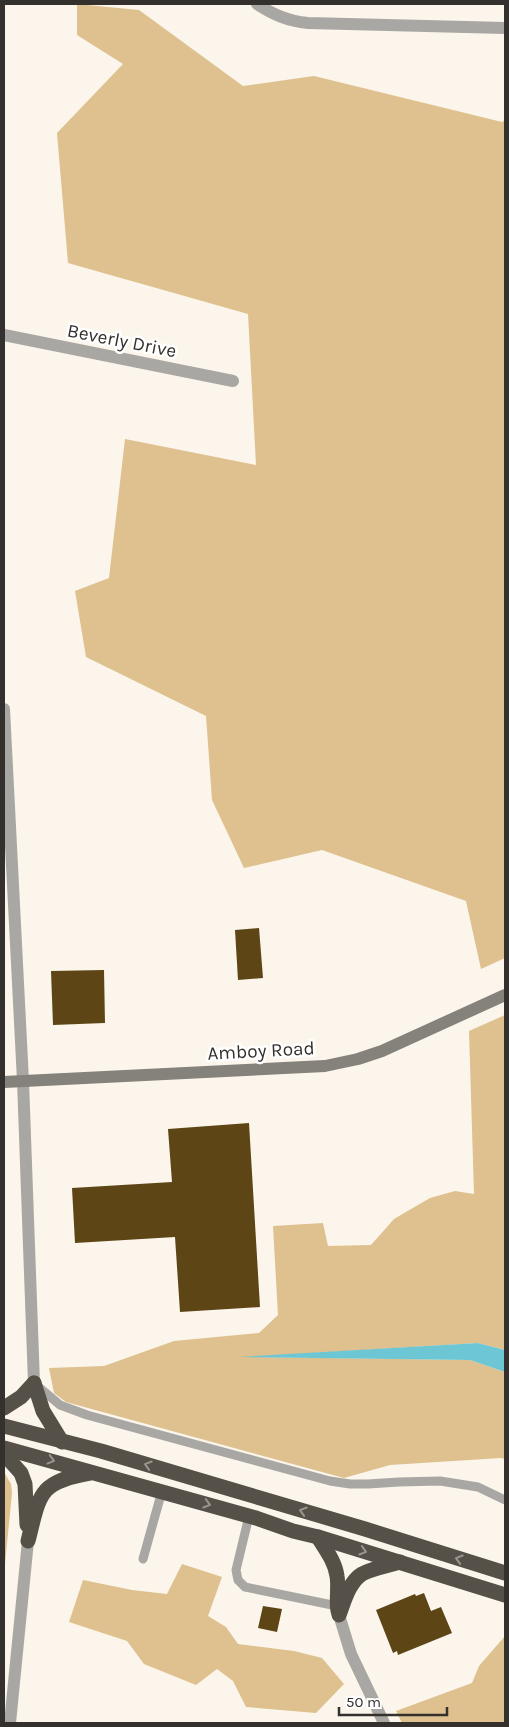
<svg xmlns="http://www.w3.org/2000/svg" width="509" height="1727" viewBox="0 0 509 1727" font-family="Karla,sans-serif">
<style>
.green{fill:#dec18e}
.water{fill:#6cc6d4}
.building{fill:#5d4516}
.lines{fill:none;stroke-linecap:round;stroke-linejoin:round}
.lane{stroke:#a9a7a3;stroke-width:9}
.street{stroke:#a9a7a3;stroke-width:12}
.secondary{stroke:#85817b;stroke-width:12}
.highway{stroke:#555048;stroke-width:15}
.oneway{stroke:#999691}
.labels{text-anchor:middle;stroke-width:5;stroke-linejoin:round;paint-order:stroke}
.street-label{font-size:19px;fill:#33302d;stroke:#fff}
</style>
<rect width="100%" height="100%" fill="#fbf5eb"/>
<g class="green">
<polygon points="77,4 139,10 243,86 314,76 502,122 505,120 505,958 481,969 466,901 322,850 244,868 212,800 206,716 86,657 75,591 109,578 125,439 256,465 248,314 68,263 57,133 123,64 77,35"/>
<polygon points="505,1015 505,1350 478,1343 249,1357 470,1360 505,1372 505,1459 501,1458 390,1465 344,1478 66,1402 54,1393 49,1368 104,1366 174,1341 259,1333 278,1315 273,1226 323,1223 328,1246 371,1245 394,1219 430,1198 455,1191 474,1194 469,1031"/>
<polygon points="4,1472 11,1484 12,1493 4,1574"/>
<polygon points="182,1564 222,1577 208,1616 226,1627 238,1644 294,1651 322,1658 344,1684 316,1713 246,1707 233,1681 217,1669 196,1685 144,1664 127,1641 69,1622 83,1580 132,1590 167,1594"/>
<polygon points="505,1636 505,1723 402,1723 396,1711 472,1683 479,1666"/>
</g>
<polygon class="water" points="478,1343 505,1350 505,1372 470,1360 239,1357"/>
<g class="building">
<polygon points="259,928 263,978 238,980 235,930"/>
<polygon points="104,970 105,1023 53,1025 51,971"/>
<polygon points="249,1123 260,1307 180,1312 175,1237 75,1243 72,1188 172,1182 168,1129"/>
<polygon points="424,1593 431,1611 441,1607 452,1633 398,1655 397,1651 393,1653 376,1610 415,1594 416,1596"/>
<polygon points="263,1606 282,1609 277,1632 258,1628"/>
</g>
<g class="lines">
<g class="lane">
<polyline points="35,1384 60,1405 87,1415 330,1481 350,1484 368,1484 399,1482 440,1481 478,1487 505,1500"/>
<polyline points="249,1516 236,1570 238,1580 245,1587 337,1606"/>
<polyline points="143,1559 162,1491"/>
</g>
<g class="street">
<path d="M257,4c17,11 31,17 51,19l197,5"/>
<polyline points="4,335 233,381"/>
<polyline points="4,709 23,1081 34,1383"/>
<polyline points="339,1615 351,1654 384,1723"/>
<polyline points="10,1723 28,1541"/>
</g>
<polyline class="secondary" points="4,1082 325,1066 358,1059 382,1051 505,995"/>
<g class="highway">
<polyline points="34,1383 43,1411 62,1442"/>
<polyline points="4,1408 21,1397 34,1383"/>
<polyline points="4,1426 101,1451 365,1529 505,1573"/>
<polyline points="4,1448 256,1518 293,1531 318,1537 505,1595"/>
<polyline points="4,1454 21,1473 25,1484 27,1525"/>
<path d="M318,1537c7,12 17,24 19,39 2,11 -1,23 1,35"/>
<path d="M28,1541c12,-47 10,-59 62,-68"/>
<path d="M339,1615c5,-13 10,-33 23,-41 11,-6 26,-8 38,-12"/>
</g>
</g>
<defs><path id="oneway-chevron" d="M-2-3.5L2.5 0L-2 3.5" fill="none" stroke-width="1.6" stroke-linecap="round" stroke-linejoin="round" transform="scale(1.25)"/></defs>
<g class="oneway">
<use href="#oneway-chevron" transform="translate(51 1460) rotate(15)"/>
<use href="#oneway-chevron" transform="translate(148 1465) rotate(-163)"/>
<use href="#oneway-chevron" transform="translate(207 1504) rotate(16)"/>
<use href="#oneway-chevron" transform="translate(303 1511) rotate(-163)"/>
<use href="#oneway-chevron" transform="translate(363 1551) rotate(17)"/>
<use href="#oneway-chevron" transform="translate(459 1559) rotate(-163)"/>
</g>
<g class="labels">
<g class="street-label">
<text transform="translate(122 340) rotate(11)" y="7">Beverly Drive</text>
<text transform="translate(261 1050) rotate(-3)" y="7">Amboy Road</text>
</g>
</g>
<rect width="509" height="1727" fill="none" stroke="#33302d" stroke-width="10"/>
<path d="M339 1707v8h108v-8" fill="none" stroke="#33302d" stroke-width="2.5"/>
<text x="346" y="1707" font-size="15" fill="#33302d" stroke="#ffffff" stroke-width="4" paint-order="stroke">50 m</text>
</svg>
